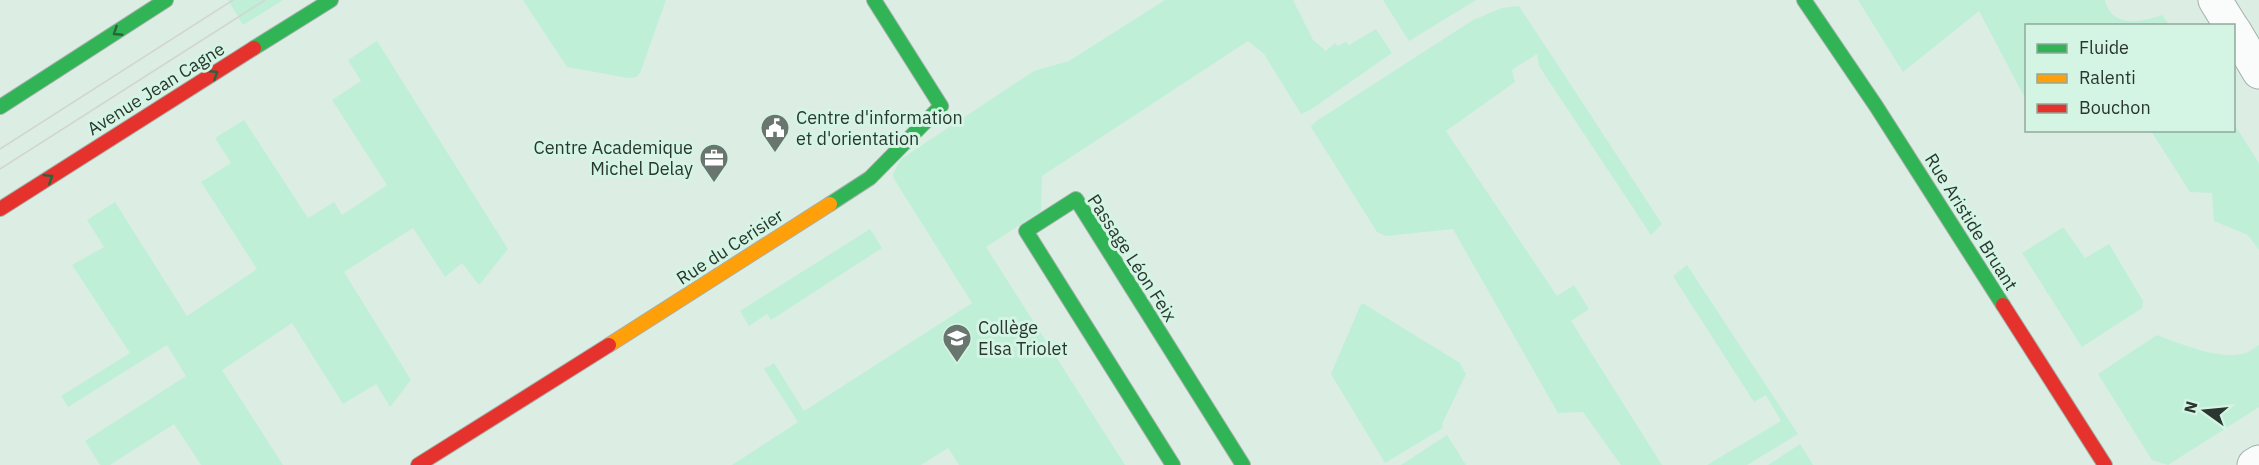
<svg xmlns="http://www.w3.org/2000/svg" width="2259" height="465" viewBox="0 0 2259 465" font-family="'IBM Plex Sans',sans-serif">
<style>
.green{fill:#c0efd7}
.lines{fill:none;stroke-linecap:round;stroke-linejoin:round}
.street-casing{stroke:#a3b0aa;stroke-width:35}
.fast-casing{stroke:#a3b0aa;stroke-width:16}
.slow-casing{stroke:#a3b0aa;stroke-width:16}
.jam-casing{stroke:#a3b0aa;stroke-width:16}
.street{stroke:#fafcfb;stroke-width:33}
.fast{stroke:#30b455;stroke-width:14}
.slow{stroke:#ff9f0a;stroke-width:14}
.jam{stroke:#e5322d;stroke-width:14}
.tram{stroke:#d1d6d3;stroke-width:1.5}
.oneway{stroke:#2c623d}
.labels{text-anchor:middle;stroke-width:6;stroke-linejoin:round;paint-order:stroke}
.street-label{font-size:18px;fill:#2a3630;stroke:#d4f5e3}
.poi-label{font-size:18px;fill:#2a3630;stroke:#d4f5e3;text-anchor:start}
</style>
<rect width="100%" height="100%" fill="#dcede4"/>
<g class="green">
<polygon points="228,0 283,0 243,25"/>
<polygon points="523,0 666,0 640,73 636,77 628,78 567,67"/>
<polygon points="1165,0 1293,0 1313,40 1326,51 1335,43 1337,46 1346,42 1349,45 1376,29 1392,53 1310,110 1301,114 1264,54 1248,41 1042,176 1041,211 986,247 1125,465 959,465 948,448 921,465 732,465 798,422 764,369 774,363 804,411 972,303 894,179 893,174 901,159 1034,71 1069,61"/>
<polygon points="1383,0 1476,0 1409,41"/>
<path d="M1858,0h247c7,29 37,22 57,15l7,10 -143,1v74l-47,-89 -76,61z"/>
<polygon points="1519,6 1662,224 1651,235 1539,66 1537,54 1512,70 1515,82 1446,131 1557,296 1574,285 1589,309 1571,321 1662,465 1621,465 1583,412 1558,413 1453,229 1386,236 1377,232 1311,127 1315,122 1473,20 1502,8"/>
<polygon points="377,41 508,249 479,285 462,263 445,277 413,228 344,272 411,380 390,407 376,384 343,404 292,323 222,370 283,465 201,465 174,424 110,465 100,465 85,441 186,376 167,345 68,407 61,396 130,353 72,265 104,247 87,220 115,202 187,316 257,269 201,182 231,163 215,138 244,120 308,218 334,202 342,215 387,185 332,100 361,81 348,60"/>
<polygon points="2234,124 2259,163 2259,250 2248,235 2214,221 2212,193 2190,192 2151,131 2234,130"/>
<polygon points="2062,228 2064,228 2085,258 2109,244 2143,301 2142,308 2082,347 2022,253"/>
<polygon points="870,229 882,248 771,320 767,314 749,326 740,311"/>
<polygon points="1687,265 1798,434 1747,465 1707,465 1781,421 1766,395 1754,402 1673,276"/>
<polygon points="1361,304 1364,304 1460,363 1466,374 1442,424 1443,428 1385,463 1331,374"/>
<path d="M2157,335c24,9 64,26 89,18 5,-2 9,-6 13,-8v62l-91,58 -16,-5 -54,-86z"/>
<polygon points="1447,435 1466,465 1401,465"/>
<polygon points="1800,444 1813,465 1768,465"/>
</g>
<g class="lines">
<g class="street-casing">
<g id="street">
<polyline points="2215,0 2231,26"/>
<polyline points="2234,30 2259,72"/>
<polyline points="2254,465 2259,462"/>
</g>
</g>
<g class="fast-casing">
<g id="fast">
<polyline points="1804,0 1876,106 2003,305"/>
<polyline points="254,48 331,0"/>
<polyline points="0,107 166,0"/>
<polyline points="830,204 870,178 941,106 874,0"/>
<polyline points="1173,465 1026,231 1076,199 1243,465"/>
</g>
</g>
<g class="slow-casing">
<polyline id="slow" points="609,345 830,204"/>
</g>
<g class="jam-casing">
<g id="jam">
<polyline points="0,209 254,48"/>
<polyline points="2003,305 2105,465"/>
<polyline points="418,465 609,345"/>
</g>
</g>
<use href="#street" class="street"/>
<use href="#fast" class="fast"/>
<use href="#slow" class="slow"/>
<use href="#jam" class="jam"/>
<g class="tram">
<polyline points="0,149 233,0"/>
<polyline points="0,169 265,0"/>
</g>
</g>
<defs><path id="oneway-chevron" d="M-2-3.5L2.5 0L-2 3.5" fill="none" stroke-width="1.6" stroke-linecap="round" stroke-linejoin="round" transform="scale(1.5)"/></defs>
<g class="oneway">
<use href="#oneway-chevron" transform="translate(117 32) rotate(147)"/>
<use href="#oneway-chevron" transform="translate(214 74) rotate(-32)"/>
<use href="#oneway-chevron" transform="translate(49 178) rotate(-32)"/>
</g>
<defs>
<g id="civic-pin" transform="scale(1.5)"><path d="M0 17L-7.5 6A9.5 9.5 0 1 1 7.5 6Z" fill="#68766f" stroke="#d4f5e3"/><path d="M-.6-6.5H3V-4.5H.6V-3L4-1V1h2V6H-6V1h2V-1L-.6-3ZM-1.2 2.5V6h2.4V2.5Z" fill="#fff"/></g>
<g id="office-pin" transform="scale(1.5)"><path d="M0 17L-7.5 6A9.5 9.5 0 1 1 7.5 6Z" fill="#68766f" stroke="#d4f5e3"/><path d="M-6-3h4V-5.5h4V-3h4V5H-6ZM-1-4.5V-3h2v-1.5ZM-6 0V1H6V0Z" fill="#fff"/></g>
<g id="school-pin" transform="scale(1.5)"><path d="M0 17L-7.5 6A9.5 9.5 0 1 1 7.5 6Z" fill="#68766f" stroke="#d4f5e3"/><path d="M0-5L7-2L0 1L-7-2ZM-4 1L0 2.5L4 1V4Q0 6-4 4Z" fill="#fff"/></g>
</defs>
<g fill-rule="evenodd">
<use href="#civic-pin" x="775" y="128"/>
<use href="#office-pin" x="714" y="158"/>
<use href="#school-pin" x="957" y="338"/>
</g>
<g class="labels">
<g class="street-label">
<text transform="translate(156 89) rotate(-32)" y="6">Avenue Jean Cagne</text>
<text transform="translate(1971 222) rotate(58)" y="6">Rue Aristide Bruant</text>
<text transform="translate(730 247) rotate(-33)" y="6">Rue du Cerisier</text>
<text transform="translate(1132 258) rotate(57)" y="6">Passage Léon Feix</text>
</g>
<g class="poi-label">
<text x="796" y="124">Centre d'information<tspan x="796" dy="21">et d'orientation</tspan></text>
<text x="693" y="154" text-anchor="end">Centre Academique<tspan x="693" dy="21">Michel Delay</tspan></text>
<text x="978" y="334">Collège<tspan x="978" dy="21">Elsa Triolet</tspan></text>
</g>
</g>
<rect x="2025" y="24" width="210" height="108" fill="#d4f5e3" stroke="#90a99b" stroke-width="1.5"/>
<rect x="2037" y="44" width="30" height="9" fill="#30b455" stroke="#90a99b" stroke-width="1.5"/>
<text x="2079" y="54" font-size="18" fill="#2a3630">Fluide</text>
<rect x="2037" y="74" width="30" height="9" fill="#ff9f0a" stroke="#90a99b" stroke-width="1.5"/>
<text x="2079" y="84" font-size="18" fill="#2a3630">Ralenti</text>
<rect x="2037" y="104" width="30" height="9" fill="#e5322d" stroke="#90a99b" stroke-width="1.5"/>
<text x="2079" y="114" font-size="18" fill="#2a3630">Bouchon</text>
<g transform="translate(2205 411) rotate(285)" stroke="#d4f5e3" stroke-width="4.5" paint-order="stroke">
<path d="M0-4.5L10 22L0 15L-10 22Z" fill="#2a3630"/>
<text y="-9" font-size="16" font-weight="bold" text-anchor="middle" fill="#2a3630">N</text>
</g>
</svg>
